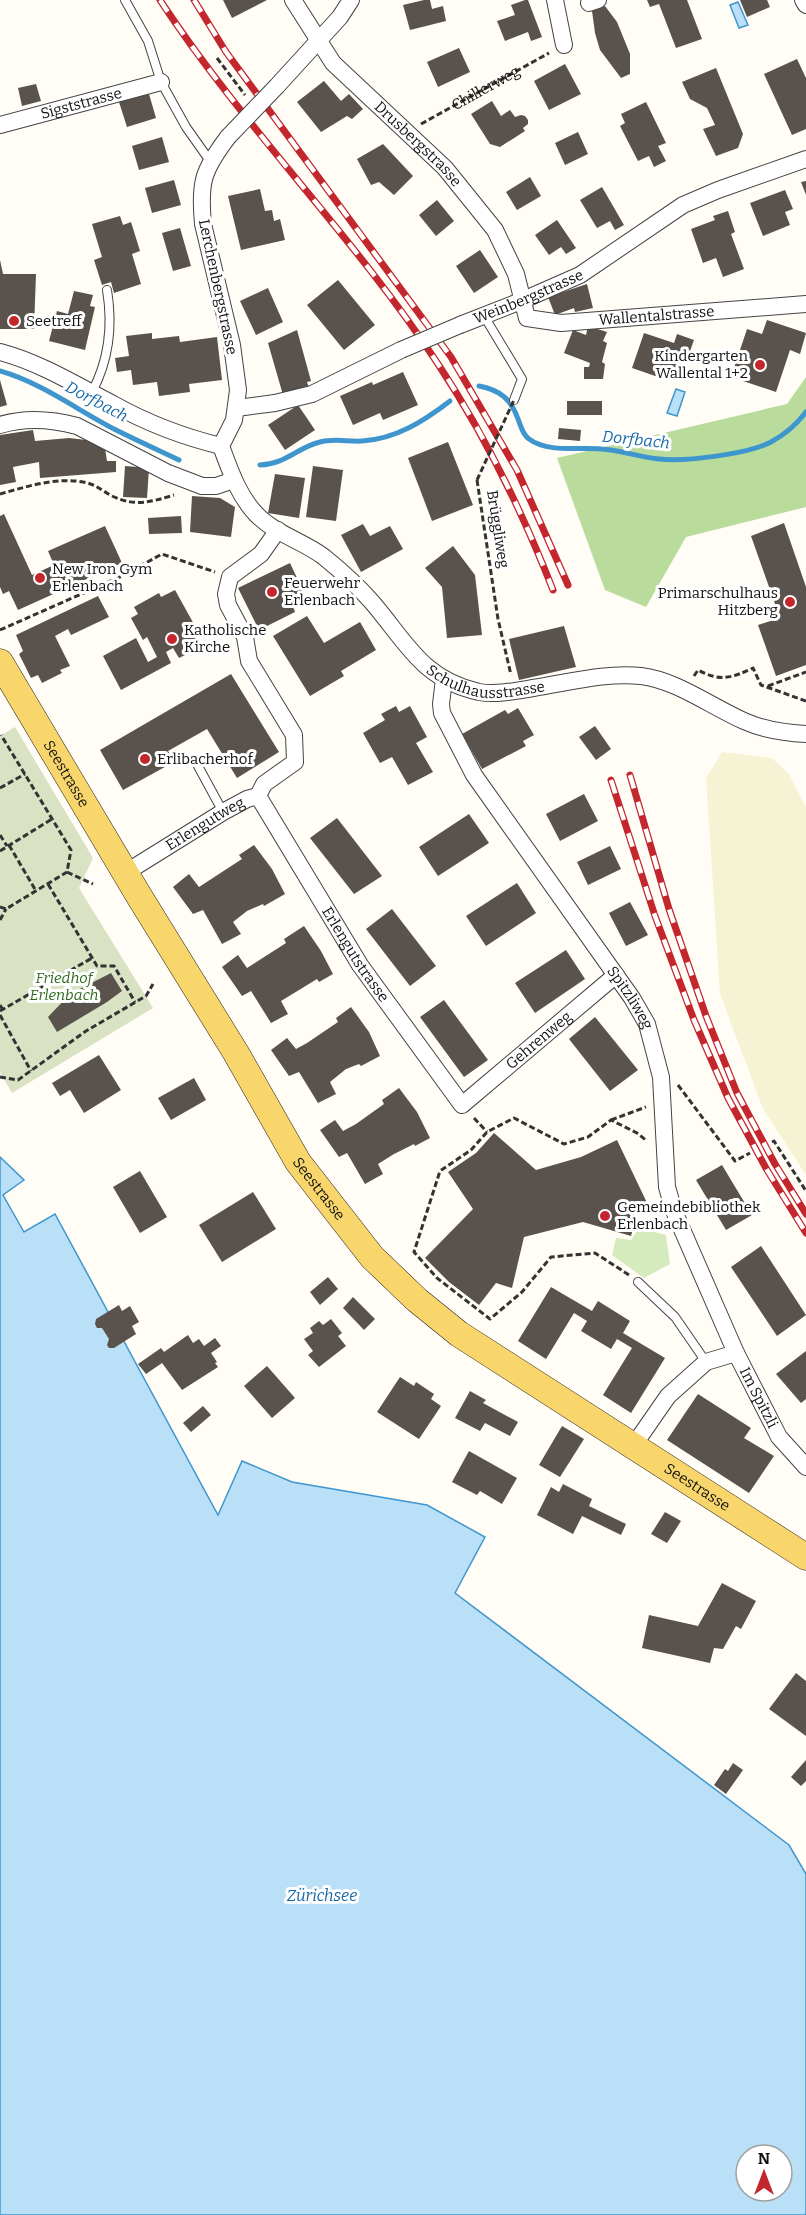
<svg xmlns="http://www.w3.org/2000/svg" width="806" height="2215" viewBox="0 0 806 2215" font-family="Bitter,serif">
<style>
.farmland{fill:#f6f3d4}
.green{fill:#d5ebbd}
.forest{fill:#b9dc9c}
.cemetery{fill:#d9e3c4}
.water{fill:#b9e0f7;stroke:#3f96cf;stroke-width:1.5;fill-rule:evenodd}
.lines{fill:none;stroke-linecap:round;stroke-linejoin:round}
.stream{stroke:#3f96cf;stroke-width:5}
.building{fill:#5a524d}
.lane-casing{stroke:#444;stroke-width:10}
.street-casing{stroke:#444;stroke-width:18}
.primary-casing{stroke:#222;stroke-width:27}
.path{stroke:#333;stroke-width:3;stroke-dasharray:6 3;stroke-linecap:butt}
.lane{stroke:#fff;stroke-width:8}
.street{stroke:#fff;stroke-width:16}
.primary{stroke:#f9d66b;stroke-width:26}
.rail-casing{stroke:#c4262e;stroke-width:7}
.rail{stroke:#fff;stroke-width:4.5;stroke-dasharray:14;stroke-linecap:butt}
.street-bridge-casing{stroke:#444;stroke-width:18;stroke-linecap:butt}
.path-bridge{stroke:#333;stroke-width:3;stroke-dasharray:6 3;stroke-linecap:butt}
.street-bridge{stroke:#fff;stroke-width:16}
.poi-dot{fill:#c4262e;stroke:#fff;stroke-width:2}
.labels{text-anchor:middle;stroke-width:6;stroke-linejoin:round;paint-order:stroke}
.street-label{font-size:15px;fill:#111;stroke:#fff}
.poi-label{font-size:15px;fill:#111;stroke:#fff;text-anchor:start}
.park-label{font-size:15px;font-style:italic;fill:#2f6b1f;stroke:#fff}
.water-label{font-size:16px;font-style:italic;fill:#1768a6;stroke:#fff}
</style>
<rect width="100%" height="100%" fill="#fffdf5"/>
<polygon class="farmland" points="722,752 772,758 789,774 806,807 806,1175 763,1109 720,994 706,778"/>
<polygon class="green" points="639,1228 666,1235 670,1264 644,1278 612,1255 616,1238 631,1240"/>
<polygon class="forest" points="806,377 806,507 686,537 646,607 605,590 557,458 787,404"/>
<polygon class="cemetery" points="15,727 93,858 79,888 153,1008 12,1093 0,1072 0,736"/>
<g class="water">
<polygon points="738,2 748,25 739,28 730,5"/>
<polygon points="676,389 685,392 677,416 667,413"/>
<path d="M0,1157l24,23 -21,15 21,37 31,-18 163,301 24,-54 50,21 135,23 58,32 -30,56 334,252 17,29v341h-806zM746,2155h36v36h-36z"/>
</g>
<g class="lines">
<g class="stream">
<path d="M0,371c42,12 77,39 116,59 20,10 42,20 63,30"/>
<path d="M479,386c21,4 32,13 39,33 3,7 4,15 11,20 19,14 50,8 72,10 19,1 38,8 58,10 26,3 89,-5 112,-17 13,-7 26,-18 35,-30"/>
<path d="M260,465c26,-1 38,-18 60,-23 14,-4 29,0 42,-1 34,-2 62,-20 88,-40"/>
</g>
</g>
<g class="building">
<polygon points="223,0 267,0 232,18"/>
<polygon points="424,0 430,0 432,9 443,6 446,21 410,30 403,5"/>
<polygon points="525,0 528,0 542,37 531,41 528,32 505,41 497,21 515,15 511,5"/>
<polygon points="647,0 687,0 702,39 676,48 659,4 650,7"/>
<polygon points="740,0 767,0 770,7 747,17"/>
<polygon points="605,6 617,22 630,54 630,74 621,78 600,50 595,33 592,11"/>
<polygon points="459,48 470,72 438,87 427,62"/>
<polygon points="797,59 806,78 806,129 792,135 764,74"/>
<polygon points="565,64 581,94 549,110 534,81"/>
<polygon points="716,68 743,134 738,148 716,156 703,129 715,125 707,108 690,99 682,82"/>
<polygon points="324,81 341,101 349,94 363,109 352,119 347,116 321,132 297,102"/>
<polygon points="36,84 41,101 22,106 18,88"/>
<polygon points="149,94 156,118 127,127 119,102"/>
<polygon points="492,101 501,116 510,110 515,117 521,115 525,116 528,120 528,124 523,128 525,131 500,147 490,144 471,114"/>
<polygon points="646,102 666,143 658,146 666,161 654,167 649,156 638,161 620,126 625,123 621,114"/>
<polygon points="578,132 588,154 565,165 555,143"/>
<polygon points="162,137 169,162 139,170 132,146"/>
<polygon points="383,144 413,176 394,195 379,182 371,185 357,159"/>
<polygon points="530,177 541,196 517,210 506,192"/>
<polygon points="174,180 181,205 152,213 145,188"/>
<polygon points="806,181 806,195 801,182"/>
<polygon points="602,187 624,225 615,230 610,221 597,228 580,200"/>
<polygon points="260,189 265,211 272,210 274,221 280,219 285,240 241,250 228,196"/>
<polygon points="785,190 793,209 785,212 790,225 763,236 750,203"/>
<polygon points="437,200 454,221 436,236 419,215"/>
<polygon points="728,211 735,232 731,234 744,269 723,277 716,258 703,263 691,229 715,220 713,216"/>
<polygon points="120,216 123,225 131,222 140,251 132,254 141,284 114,293 111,282 102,285 94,260 102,257 92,224"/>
<polygon points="557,220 576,248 566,254 561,247 549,255 535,235"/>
<polygon points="180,228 191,266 173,271 162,233"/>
<polygon points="480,250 498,277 474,293 456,266"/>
<polygon points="0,260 3,274 36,274 34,329 0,329"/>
<polygon points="338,280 375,325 344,350 307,305"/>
<polygon points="587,284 593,308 575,312 574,308 555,315 548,297"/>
<polygon points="268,288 283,322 256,335 240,301"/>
<polygon points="74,291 93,295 90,306 95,307 85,350 49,341 57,311 68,314"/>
<polygon points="767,320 806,333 800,354 790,350 776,392 731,377 747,329 762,334"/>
<polygon points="588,326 607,332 603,341 607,343 602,362 605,364 603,379 584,379 584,367 589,367 590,363 564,353 573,330 586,335"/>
<polygon points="297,330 311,381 307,382 309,388 283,395 268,343"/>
<polygon points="152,333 152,339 179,336 180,342 217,337 222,380 189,384 190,392 159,396 157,382 133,385 131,370 117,372 115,358 129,356 126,336"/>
<polygon points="644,333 674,343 677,334 694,340 681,376 664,371 661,378 632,368"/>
<polygon points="403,372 418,405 383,420 380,413 353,425 340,396 372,382 373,385"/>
<polygon points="0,380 7,405 0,407"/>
<rect x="567" y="401" width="35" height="14"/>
<polygon points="298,405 315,430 285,450 268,425"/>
<polygon points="559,428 581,430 580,441 558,439"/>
<polygon points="33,430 35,441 69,438 104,442 107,461 116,461 116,472 40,478 39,462 13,467 16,482 0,485 0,435"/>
<polygon points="448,442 473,505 432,521 408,458"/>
<polygon points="125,466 149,468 147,498 123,497"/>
<polygon points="313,466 343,470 336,521 306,517"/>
<polygon points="275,474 305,478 299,518 268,513"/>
<polygon points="192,496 220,498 235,507 231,537 190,532"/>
<polygon points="4,514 32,575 54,565 48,551 105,526 122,563 18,610 9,591 3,594 0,587 0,516"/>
<polygon points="181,516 182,533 149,534 148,518"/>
<polygon points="784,523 806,587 806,665 776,676 758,625 780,618 751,536"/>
<polygon points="363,524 370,536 390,526 403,549 361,572 341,535"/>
<polygon points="453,546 475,575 482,635 447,638 442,587 425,568"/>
<polygon points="290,563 306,597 292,604 295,612 259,630 238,588"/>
<polygon points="175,590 195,626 190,628 201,647 179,658 173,648 166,652 171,663 121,690 103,656 136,638 148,662 157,657 147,637 143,640 131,618 138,614 134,607 159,593 161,597"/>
<polygon points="98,596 109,617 71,635 68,629 55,636 70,666 60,670 62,673 42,683 38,675 31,678 19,654 23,651 16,635"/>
<polygon points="307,616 324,643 360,622 376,650 341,671 344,676 310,696 273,636"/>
<polygon points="564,626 576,667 519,680 509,639"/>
<polygon points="231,674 279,752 237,778 207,729 168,751 174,762 123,790 100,750"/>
<polygon points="396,706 399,712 410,706 427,737 416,743 433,772 408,785 392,757 380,763 363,733 385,720 381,714"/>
<polygon points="518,708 534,735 523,741 526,746 482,769 462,734 505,710 508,714"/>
<polygon points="595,726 611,749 596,760 579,737"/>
<polygon points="584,794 598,821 560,841 546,814"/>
<polygon points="469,814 489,843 438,876 419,847"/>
<polygon points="337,818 382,876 354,894 310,838"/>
<polygon points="254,845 272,869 285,894 264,906 263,904 247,911 233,922 241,934 222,944 203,910 193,914 173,887 189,874 199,887 242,859 239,855"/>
<polygon points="610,846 621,869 588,885 577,862"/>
<polygon points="517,883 536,913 486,946 466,916"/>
<polygon points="630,902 648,935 626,946 609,913"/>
<polygon points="392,909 436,966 410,986 366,929"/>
<polygon points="304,926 321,951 333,974 319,982 317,979 281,1001 288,1014 271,1023 251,991 242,996 222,967 238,955 247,968 286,943 284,939"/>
<polygon points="566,950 585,979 535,1013 515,983"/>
<polygon points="111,973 122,991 107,1002 57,1032 48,1017 70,994"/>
<polygon points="444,1000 488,1060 464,1077 420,1017"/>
<polygon points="351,1007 369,1032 380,1056 361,1066 359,1064 346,1069 330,1082 336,1094 318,1103 299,1072 289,1076 271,1050 287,1038 296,1049 307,1043 338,1022 336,1018"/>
<polygon points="595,1017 638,1070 610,1091 569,1039"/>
<polygon points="99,1055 121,1090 84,1113 70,1090 60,1096 52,1083"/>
<polygon points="194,1078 206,1100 171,1120 158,1098"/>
<polygon points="399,1088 417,1112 430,1138 415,1146 414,1144 394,1154 378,1164 383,1174 365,1184 347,1153 339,1157 320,1130 335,1120 343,1131 356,1124 384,1104 382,1100"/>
<polygon points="494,1133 536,1170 581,1157 617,1140 649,1207 637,1214 631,1236 583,1222 524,1237 512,1288 496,1283 479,1305 449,1282 425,1258 473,1209 448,1172 476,1153"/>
<polygon points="722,1165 752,1215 726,1230 696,1180"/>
<polygon points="140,1171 167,1217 140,1233 113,1187"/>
<polygon points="253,1192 276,1229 222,1262 199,1225"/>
<polygon points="761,1246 806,1315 777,1336 731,1267"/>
<polygon points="328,1277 338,1289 320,1305 310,1292"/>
<polygon points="551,1287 592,1311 598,1301 630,1321 623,1333 665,1358 631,1413 603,1395 632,1348 617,1339 611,1349 581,1331 587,1321 574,1313 546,1359 518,1341"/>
<polygon points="353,1297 375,1319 364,1330 343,1308"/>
<polygon points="119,1305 122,1311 130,1306 139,1322 132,1326 136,1334 114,1348 109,1348 107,1345 109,1339 102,1328 97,1328 95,1324 96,1319"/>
<polygon points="331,1319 342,1333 338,1336 346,1346 319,1367 308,1355 313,1351 304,1339 313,1333 310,1328 319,1321 323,1325"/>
<polygon points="188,1335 193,1343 199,1339 204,1346 215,1338 221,1346 211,1353 217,1362 215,1363 218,1367 182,1390 162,1363 146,1374 138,1364 161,1348 164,1352"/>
<polygon points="806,1351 806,1399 801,1403 776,1374"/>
<polygon points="267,1366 295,1398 272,1418 244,1386"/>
<polygon points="400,1377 414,1386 416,1382 434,1394 431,1399 441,1406 419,1439 377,1412"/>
<polygon points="470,1391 486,1400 483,1403 518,1422 510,1436 485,1423 480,1431 455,1418"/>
<polygon points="698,1394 751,1428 744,1438 774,1456 749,1493 667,1440"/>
<polygon points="203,1406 211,1415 191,1432 183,1423"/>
<polygon points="562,1426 584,1439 560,1477 539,1465"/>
<polygon points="469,1451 517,1478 502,1504 480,1491 477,1495 452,1482"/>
<polygon points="563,1484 592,1499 589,1506 626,1524 621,1535 582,1516 573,1534 537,1515 551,1487 559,1492"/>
<polygon points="665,1512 681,1521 667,1543 651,1534"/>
<polygon points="722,1583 756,1601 741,1629 736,1626 723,1649 714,1648 710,1663 642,1648 649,1615 698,1626"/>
<polygon points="796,1673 806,1681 806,1736 769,1709"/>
<polygon points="806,1760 806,1781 801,1786 791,1777"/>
<polygon points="733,1763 743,1770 726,1794 714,1785 725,1769 728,1771"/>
</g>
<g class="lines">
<g class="lane-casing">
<g id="lane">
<polyline points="125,0 148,41 161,82 186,127 210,161"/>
<polyline points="484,316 522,379 514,400"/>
<path d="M92,392c17,-32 21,-66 15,-102"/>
<polyline points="198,766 223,812"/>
<polyline points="638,1282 675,1317 706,1362"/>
</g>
</g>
<g class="street-casing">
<g id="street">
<path id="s2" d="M293,0l40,63 112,105 50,62 21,44 11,44 34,5 245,-19"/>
<polyline points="555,0 564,45"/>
<polyline points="803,0 806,5"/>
<polyline points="589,3 598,0"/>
<polyline points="277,86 340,17 351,0"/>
<path id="s3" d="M0,125l161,-43"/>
<path id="s4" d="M460,325l61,-24 59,-26 103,-70 35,-15 88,-31"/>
<path d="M0,352c41,11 76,33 113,52 34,19 71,33 108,42"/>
<polyline points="237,408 275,403 312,394 401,350"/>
<path d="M0,425c26,-8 51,-6 77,1l91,47 34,13h14l18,-6"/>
<path id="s5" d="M221,446c9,24 17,49 35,68 19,20 47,27 68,43 16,13 33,28 47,44 35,40 50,78 108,91 17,3 36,-1 54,-4 34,-5 73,-16 108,-12 35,4 71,31 103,45 20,9 41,12 62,13"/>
<path d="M221,446l13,-26 4,-30 -6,-45 -29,-121c-4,-42 0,-54 25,-87"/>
<path id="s6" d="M444,679l-3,25 1,9 32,62 158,223 15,26 14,53 6,110 7,24 62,142"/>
<path id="s7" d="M258,796l102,169 102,140 154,-130"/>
<polyline points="258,796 264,784 295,762 294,735 249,661 245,637 228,605 226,594 230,577 261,554 278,530"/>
<path id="s8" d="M125,873l98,-61 24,-13 11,-3"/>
<path id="s9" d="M634,1445l34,-49 38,-34 30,-9 43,84 27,30"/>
</g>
</g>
<g class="primary-casing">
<g id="primary">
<path id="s10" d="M0,662l139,234 97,157 62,109 74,95 45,43 42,34 347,223"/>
</g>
</g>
<g class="path">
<polyline points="217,58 245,95"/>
<path id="s1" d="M421,124l128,-71"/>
<polyline points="477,480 498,619 511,675"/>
<path d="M0,494c25,-7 56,-17 83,-12 12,2 18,8 29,14 23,11 39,6 62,-1"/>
<polyline points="0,630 122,576 162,554 215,572"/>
<path d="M694,676l4,-6c22,12 34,8 55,-2l8,17 45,16"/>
<polyline points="768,686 806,672"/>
<polyline points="0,788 25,774"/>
<polyline points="0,835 7,846"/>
<polyline points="9,845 36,891"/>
<polyline points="0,851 52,819"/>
<polyline points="67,872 93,884"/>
<polyline points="48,884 97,966 114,966 135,1002"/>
<polyline points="0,907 6,909 67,872 71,850 1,735"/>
<polyline points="0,920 6,909"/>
<polyline points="0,1005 3,1010"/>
<polyline points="0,1011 92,958"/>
<polyline points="0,1015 31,1071"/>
<polyline points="0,1077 18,1080 86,1031 146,996 153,984"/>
<polyline points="678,1085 735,1161 750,1153"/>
<polyline points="474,1118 487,1132"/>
<polyline points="611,1120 646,1107"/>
<polyline points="772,1142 774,1141 806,1191"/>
<polyline points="629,1275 595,1253 551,1257 522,1292 490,1319 437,1278 414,1252 440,1171 471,1150 487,1132 514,1118 564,1144 588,1137 611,1120 637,1133 647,1141"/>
</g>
<use href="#lane" class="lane"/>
<use href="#street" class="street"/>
<use href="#primary" class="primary"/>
<g class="rail-casing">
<g id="rail">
<path d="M160,0c84,128 194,236 278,364 47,71 84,147 115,226"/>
<polyline points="194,0 226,52 451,357 517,470 568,585"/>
<polyline points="630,775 669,909 706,1016 737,1093 775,1164 806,1214"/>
<polyline points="611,780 655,916 694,1020 728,1098 767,1170 806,1233"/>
</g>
</g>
<use href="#rail" class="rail"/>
<g class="street-bridge-casing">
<g id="street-bridge">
<polyline points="228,137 277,86"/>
<polyline points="401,350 460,325"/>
</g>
</g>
<polyline class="path-bridge" points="477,480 514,400"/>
<use href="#street-bridge" class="street-bridge"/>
</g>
<g class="poi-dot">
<circle cx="14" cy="321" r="6"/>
<circle cx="760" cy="365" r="6"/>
<circle cx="40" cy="578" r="6"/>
<circle cx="272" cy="592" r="6"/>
<circle cx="790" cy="602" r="6"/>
<circle cx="172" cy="639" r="6"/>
<circle cx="145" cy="759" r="6"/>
<circle cx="605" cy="1216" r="6"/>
</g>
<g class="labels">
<g class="street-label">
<text dy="5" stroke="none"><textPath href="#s1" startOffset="74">Chillerweg</textPath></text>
<text dy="5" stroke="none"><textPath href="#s3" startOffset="84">Sigststrasse</textPath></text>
<text dy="5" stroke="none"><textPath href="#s2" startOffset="192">Drusbergstrasse</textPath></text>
<text transform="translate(218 287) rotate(78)" y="5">Lerchenbergstrasse</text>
<text dy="5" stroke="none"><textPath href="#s4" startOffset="74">Weinbergstrasse</textPath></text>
<text dy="5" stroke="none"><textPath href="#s2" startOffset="532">Wallentalstrasse</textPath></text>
<text transform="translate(498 529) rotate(81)" y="5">Brüggliweg</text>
<text dy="5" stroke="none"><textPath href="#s5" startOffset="372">Schulhausstrasse</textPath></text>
<text dy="5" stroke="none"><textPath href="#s10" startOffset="130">Seestrasse</textPath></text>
<text dy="5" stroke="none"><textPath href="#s8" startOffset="94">Erlengutweg</textPath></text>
<text dy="5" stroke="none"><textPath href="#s7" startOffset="186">Erlengutstrasse</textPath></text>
<text dy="5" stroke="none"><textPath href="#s6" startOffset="376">Spitzliweg</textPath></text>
<text dy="5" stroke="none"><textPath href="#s7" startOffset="471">Gehrenweg</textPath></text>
<text dy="5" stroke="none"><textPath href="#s10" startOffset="616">Seestrasse</textPath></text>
<text dy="5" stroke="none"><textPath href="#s9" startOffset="192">Im Spitzli</textPath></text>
<text dy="5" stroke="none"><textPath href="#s10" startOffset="1102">Seestrasse</textPath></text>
</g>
<g class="poi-label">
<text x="26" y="326">Seetreff</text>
<text x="748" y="361" text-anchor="end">Kindergarten<tspan x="748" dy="17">Wallental 1+2</tspan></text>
<text x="52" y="574">New Iron Gym<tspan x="52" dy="17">Erlenbach</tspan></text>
<text x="284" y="588">Feuerwehr<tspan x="284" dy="17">Erlenbach</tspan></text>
<text x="778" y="598" text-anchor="end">Primarschulhaus<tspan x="778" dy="17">Hitzberg</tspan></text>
<text x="184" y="635">Katholische<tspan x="184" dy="17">Kirche</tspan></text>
<text x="157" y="764">Erlibacherhof</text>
<text x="617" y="1212">Gemeindebibliothek<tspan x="617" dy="17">Erlenbach</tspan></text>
</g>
<g class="park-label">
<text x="64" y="983">Friedhof<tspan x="64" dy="17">Erlenbach</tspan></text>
</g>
<g class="water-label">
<text transform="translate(97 401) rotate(28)" y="6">Dorfbach</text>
<text transform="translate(636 439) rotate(6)" y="6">Dorfbach</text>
<text x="322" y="1901">Zürichsee</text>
</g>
</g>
<g transform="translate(764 2173)"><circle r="28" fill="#ffffff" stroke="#a0a0a0" stroke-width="1.5"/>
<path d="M0-4.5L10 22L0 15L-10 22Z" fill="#c4262e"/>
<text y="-9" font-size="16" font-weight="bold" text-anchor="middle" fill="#111111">N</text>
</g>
</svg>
